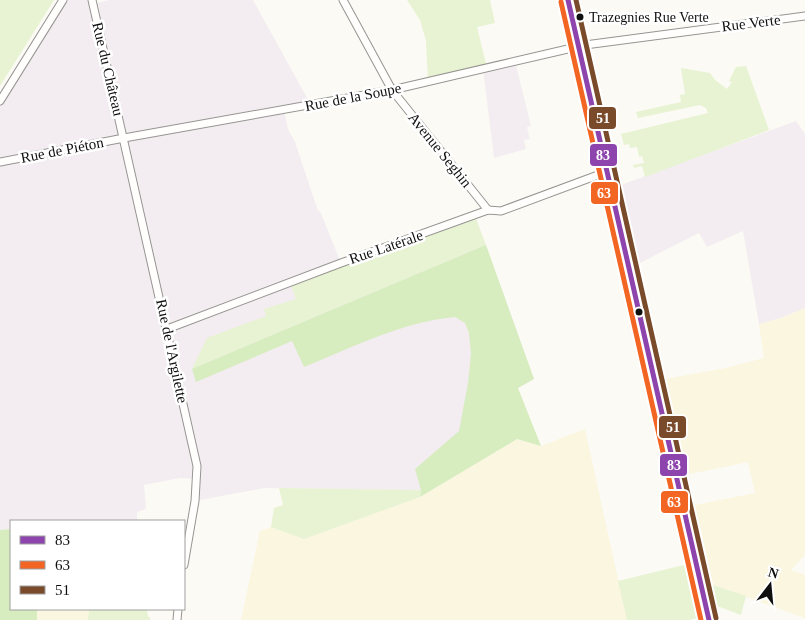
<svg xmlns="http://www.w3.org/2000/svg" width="805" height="620" viewBox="0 0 805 620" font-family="Georgia,serif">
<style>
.industrial{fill:#f3edf1}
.farmland{fill:#faf6df}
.green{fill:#e7f3d2}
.forest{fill:#d7ecbf}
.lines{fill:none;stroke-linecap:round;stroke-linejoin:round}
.minor-casing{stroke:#969592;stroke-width:9}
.secondary-casing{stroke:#8c8b89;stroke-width:12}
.minor{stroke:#fffefd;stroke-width:7}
.secondary{stroke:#f5f4eb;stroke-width:10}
.bus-1-casing{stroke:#fff;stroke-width:9}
.bus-2-casing{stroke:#fff;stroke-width:9}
.bus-3-casing{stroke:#fff;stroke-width:9}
.bus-1{stroke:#8e44ad;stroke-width:5}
.bus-2{stroke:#f26522;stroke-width:5}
.bus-3{stroke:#7a4b2a;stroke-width:5}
.bus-dot{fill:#0f0f0f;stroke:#fff;stroke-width:2}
.labels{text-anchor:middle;stroke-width:5;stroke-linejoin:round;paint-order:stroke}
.bus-label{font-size:14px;fill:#0f0f0f;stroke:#fff;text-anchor:start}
.street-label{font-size:15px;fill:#0f0f0f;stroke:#fff}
.line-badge{stroke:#fff;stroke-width:2}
.badge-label{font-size:14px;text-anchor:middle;font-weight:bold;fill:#fff}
</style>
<rect width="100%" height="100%" fill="#fcfaf4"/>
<g class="industrial">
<polygon points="63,0 92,0 93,4 109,0 253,0 311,105 284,110 288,129 295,142 318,211 320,211 341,263 475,216 534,379 518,388 421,490 264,488 195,501 197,479 180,478 144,485 146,509 137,512 137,521 11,521 11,529 0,530 0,101"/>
<polygon points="515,61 531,126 527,127 530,139 524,140 526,149 494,158 483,69"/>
<polygon points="796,121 805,134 805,308 781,318 759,324 743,231 707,247 699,233 628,269 610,189"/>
</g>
<g class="farmland">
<polygon points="805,308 805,555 791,570 805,575 805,618 710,584 709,581 712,580 695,505 755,493 748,462 675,477 654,381 726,368 764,358 759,324 781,318"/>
<polygon points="585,429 627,620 241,620 260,531 271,527 304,539 420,497 517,439 541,446"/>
<polygon points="37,609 89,609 88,620 37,620"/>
</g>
<g class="green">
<polygon points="0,0 54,0 0,86"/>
<polygon points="407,0 490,0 495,23 477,27 487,68 428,82 426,41 420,20"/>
<polygon points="746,66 769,130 645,177 642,166 634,168 633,165 644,163 642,156 639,157 637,147 630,148 629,144 624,145 621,134 708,113 706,108 700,105 638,118 636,112 681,102 680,95 685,94 681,68 710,73 715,80 727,89 732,82 729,81 736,67"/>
<polygon points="475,216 486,245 192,369 207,338 266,316 264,309 296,299 290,283"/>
<polygon points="279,488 421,490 420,497 304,539 271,527 274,508 283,505"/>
<polygon points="688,564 701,617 689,620 627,620 618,581"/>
<polygon points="710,584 746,596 741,615 715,605"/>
<polygon points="89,609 147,609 148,617 150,617 150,620 88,620"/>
</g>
<g class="forest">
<path d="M486,245l48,134 -16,9 23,58 -24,-7 -97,58 1,-7 -6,-21 44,-38 9,-48 3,-29 -2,-21 -4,-10 -10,-6c-53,5 -102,30 -151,50l-12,-26 -96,41 -4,-13z"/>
<polygon points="11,529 11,609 37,609 37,620 0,620 0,530"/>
</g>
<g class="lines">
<g class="minor-casing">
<g id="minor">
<polyline points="92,0 197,466 195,501 184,565"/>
<polyline points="343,0 392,90 488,210"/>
<polyline points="0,101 63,0"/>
<polyline points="0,162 124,138 392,90 585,45 805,16"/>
<polyline points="167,329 341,263 488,210 501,211 606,172"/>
<polyline points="177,620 178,609"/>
</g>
</g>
<g class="secondary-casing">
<polyline id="secondary" points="568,0 610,189 709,620"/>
</g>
<use href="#minor" class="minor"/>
<use href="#secondary" class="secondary"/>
<g class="bus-1-casing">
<polyline id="bus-1" points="568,0 709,620"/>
</g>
<g class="bus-2-casing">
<polyline id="bus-2" points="561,2 701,620"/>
</g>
<g class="bus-3-casing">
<polyline id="bus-3" points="576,0 716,618"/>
</g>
<use href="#bus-1" class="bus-1"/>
<use href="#bus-2" class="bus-2"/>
<use href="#bus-3" class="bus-3"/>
</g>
<g class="bus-dot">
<circle cx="580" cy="17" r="4.5"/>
<circle cx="639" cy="312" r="4.5"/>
</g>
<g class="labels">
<g class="bus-label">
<text x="589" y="22">Trazegnies Rue Verte</text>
</g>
<g class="street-label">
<text transform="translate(751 23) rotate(-7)" y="5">Rue Verte</text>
<text transform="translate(108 69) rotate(77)" y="5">Rue du Château</text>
<text transform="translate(353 97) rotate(-11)" y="5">Rue de la Soupe</text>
<text transform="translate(62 150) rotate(-11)" y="5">Rue de Piéton</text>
<text transform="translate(440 150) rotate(51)" y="5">Avenue Seghin</text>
<text transform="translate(386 247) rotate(-19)" y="5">Rue Latérale</text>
<text transform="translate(172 351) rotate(78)" y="5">Rue de l'Argilette</text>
</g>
</g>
<g class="line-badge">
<rect x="588" y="106" width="29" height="24" rx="5" fill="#7a4b2a"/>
<rect x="589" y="143" width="29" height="24" rx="5" fill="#8e44ad"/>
<rect x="590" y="181" width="29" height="24" rx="5" fill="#f26522"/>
<rect x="658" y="415" width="29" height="24" rx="5" fill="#7a4b2a"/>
<rect x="659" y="453" width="29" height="24" rx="5" fill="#8e44ad"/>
<rect x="660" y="490" width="29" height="24" rx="5" fill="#f26522"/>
</g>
<g class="badge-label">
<text x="603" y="123">51</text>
<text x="603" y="160">83</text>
<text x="604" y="198">63</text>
<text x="673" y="432">51</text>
<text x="674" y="470">83</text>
<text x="674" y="507">63</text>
</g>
<rect x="10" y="520" width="175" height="90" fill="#ffffff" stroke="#9f9f9f"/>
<rect x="20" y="536" width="25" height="8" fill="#8e44ad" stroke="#9f9f9f"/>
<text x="55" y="545" font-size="15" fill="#0f0f0f">83</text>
<rect x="20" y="561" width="25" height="8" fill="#f26522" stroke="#9f9f9f"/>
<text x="55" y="570" font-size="15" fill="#0f0f0f">63</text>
<rect x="20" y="586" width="25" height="8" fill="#7a4b2a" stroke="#9f9f9f"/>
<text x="55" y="595" font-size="15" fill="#0f0f0f">51</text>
<g transform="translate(770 585) rotate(16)" stroke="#ffffff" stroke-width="4" paint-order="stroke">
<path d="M0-4L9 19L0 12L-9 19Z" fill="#0f0f0f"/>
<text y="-8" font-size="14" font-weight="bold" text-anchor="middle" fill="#0f0f0f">N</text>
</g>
</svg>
